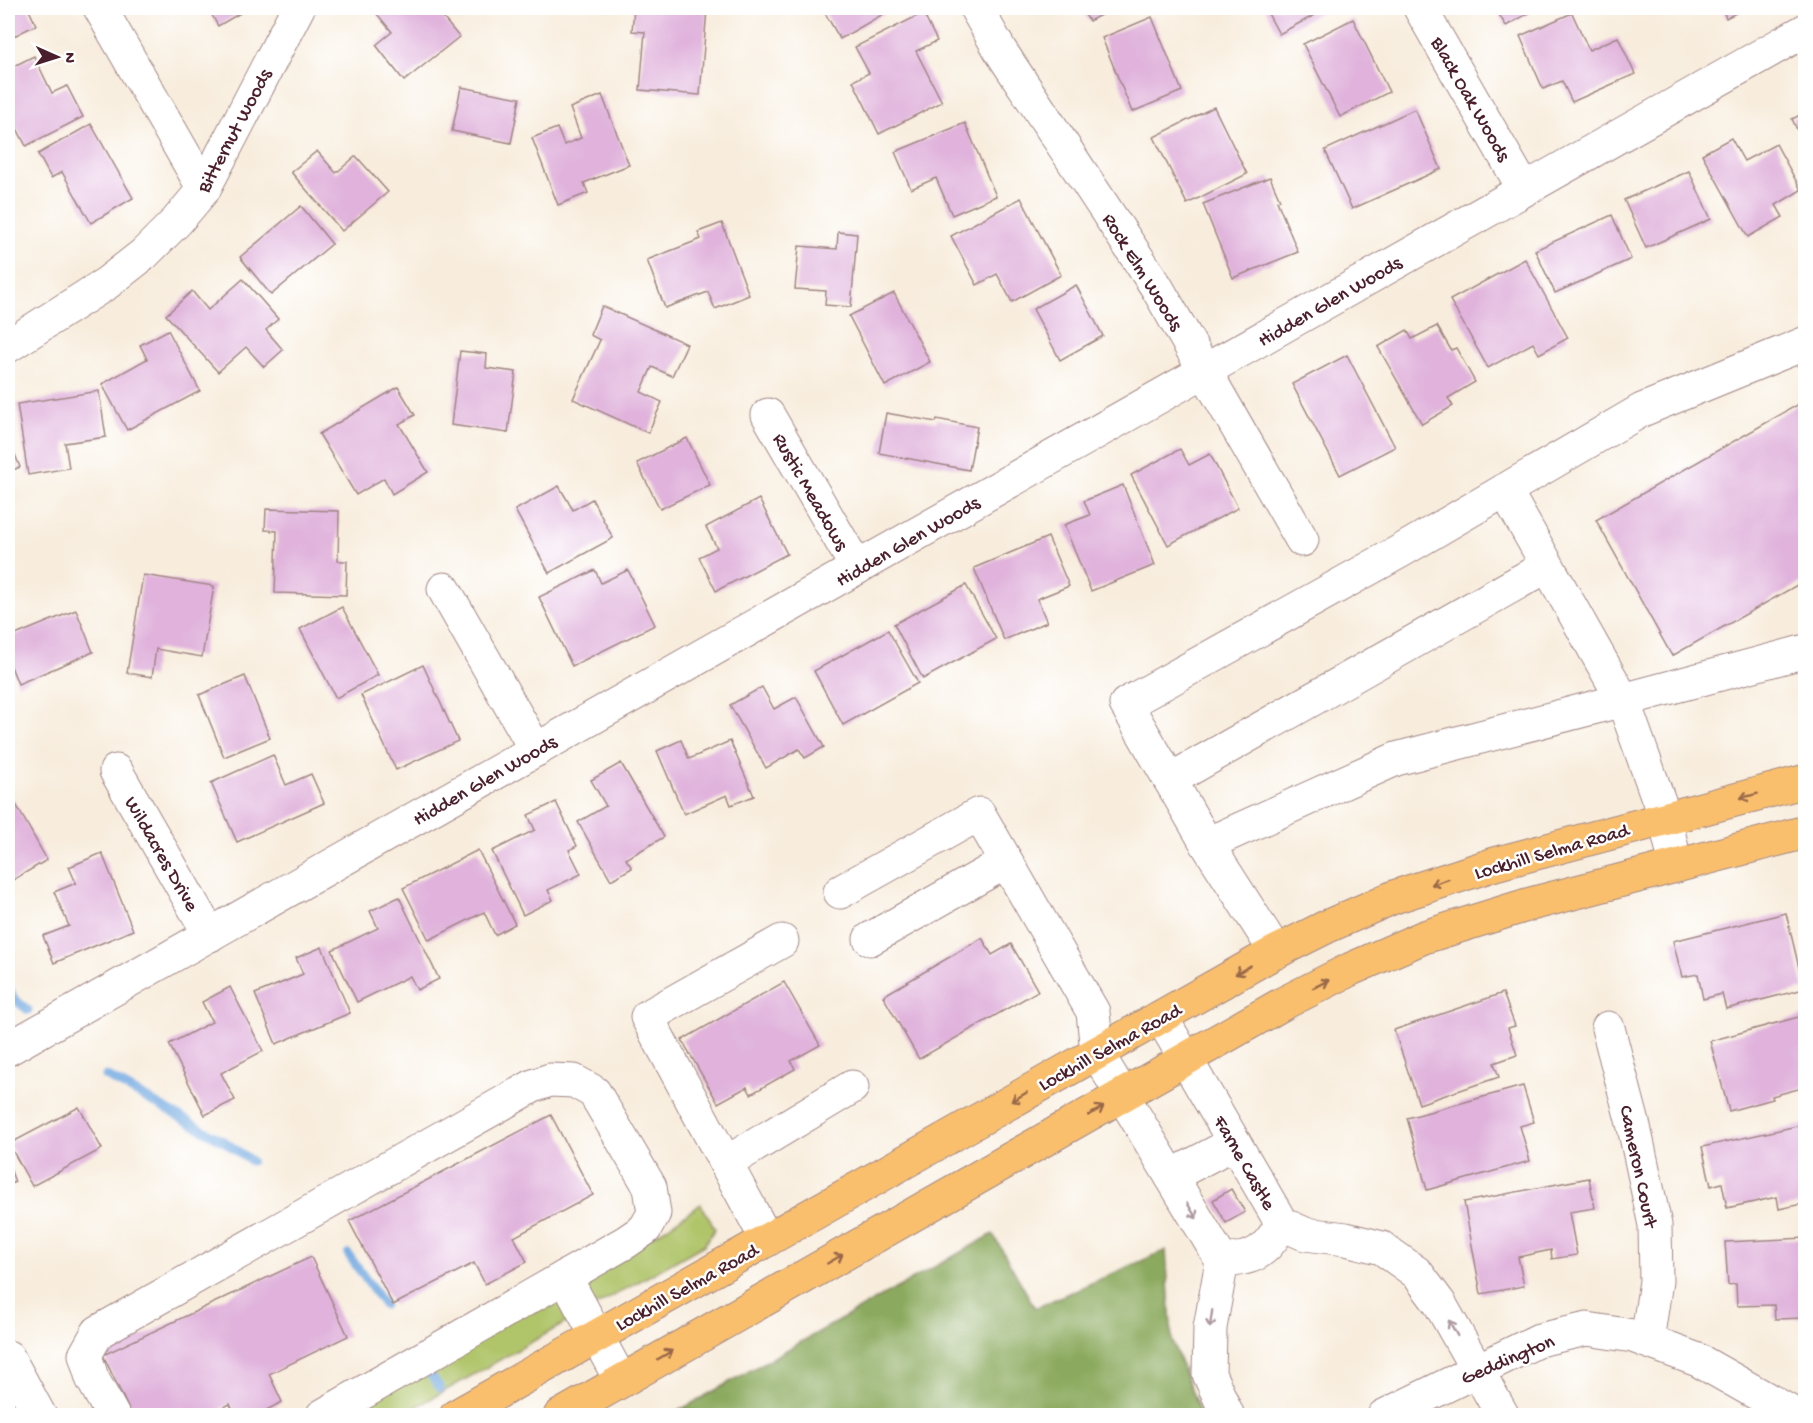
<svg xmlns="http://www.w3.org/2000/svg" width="1813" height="1423" viewBox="0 0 1813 1423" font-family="'Gochi Hand',sans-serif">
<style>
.green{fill:#b0c56a;stroke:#7d724a;stroke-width:1.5}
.forest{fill:#8caa5e;stroke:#6b6444;stroke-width:1.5}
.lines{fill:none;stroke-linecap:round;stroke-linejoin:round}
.stream{stroke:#73aae1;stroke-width:9}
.building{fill:#e0b2dc}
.minor-casing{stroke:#a18684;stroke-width:35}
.major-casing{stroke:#a18684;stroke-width:35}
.minor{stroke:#fff;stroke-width:33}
.major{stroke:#f9bf6d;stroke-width:33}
.oneway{stroke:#996749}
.oneway2{stroke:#ae9aa0}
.labels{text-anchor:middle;stroke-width:5;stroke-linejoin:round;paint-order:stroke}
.street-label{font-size:20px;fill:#4a1f2b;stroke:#fff}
</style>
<rect width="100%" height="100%" fill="#fff"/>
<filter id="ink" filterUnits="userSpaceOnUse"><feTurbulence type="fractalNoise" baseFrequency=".0167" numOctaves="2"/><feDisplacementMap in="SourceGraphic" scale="12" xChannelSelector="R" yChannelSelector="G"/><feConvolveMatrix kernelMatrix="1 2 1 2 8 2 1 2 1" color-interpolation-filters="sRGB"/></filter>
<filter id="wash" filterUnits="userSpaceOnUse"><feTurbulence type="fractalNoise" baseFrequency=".008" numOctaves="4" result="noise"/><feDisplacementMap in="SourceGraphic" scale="24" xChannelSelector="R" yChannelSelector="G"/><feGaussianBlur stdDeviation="1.35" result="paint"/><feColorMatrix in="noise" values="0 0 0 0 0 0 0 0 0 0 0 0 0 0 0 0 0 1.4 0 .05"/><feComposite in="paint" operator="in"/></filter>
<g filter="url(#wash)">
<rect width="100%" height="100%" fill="#f8eddd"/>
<polygon class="green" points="701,1204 715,1229 704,1245 402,1415 333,1416 661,1231"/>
<polygon class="forest" points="993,1234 1035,1308 1166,1250 1172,1341 1201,1415 671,1415"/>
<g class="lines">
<g class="stream">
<polyline points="8,987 14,999 28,1010"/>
<polyline points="106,1076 225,1142 251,1161"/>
<polyline points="348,1254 384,1305"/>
<polyline points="428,1371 440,1388"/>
</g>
</g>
<g id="blocks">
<g class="building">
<polygon points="8,8 28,8 36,25 8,39"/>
<polygon points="208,8 249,8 218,26"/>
<polygon points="372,8 435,8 459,37 404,81 376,45 392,32"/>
<polygon points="634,8 707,9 700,95 640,90 645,32 632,31"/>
<polygon points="822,8 882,8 885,13 840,39"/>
<polygon points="1081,8 1114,8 1089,21"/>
<polygon points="1265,8 1328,8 1279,34"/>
<polygon points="1495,8 1538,8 1506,26"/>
<polygon points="1722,8 1746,8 1726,18"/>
<polygon points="923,13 937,41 916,51 942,102 879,134 853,81 869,73 855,47"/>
<polygon points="1572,13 1589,50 1618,37 1635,74 1572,102 1562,81 1543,89 1520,36"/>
<polygon points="1152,17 1182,91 1132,112 1102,38"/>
<polygon points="1353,19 1389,92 1340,117 1303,44"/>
<polygon points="34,56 52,93 67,86 83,117 26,146 8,111 8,69"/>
<polygon points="461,87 520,98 511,143 452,131"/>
<polygon points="602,95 629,165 584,183 588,193 558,205 532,138 557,128 564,145 581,138 570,108"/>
<polygon points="1214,107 1247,174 1187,204 1154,137"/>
<polygon points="1415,109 1441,169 1352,209 1325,150"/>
<polygon points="1806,112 1806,148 1792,119"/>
<polygon points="965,123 996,196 952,215 936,178 911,189 895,152"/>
<polygon points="91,124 133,198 91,223 62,172 51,178 38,154"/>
<polygon points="1731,138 1744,161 1776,144 1801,190 1776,205 1783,217 1748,237 1702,154"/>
<polygon points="317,151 336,173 356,156 388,192 342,231 291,172"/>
<polygon points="1689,171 1711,219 1646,248 1624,200"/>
<polygon points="1270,177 1280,200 1277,201 1298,252 1233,278 1203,204"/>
<polygon points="1021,198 1061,275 1012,302 997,274 977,285 951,236"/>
<polygon points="301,206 332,244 271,295 240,257"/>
<polygon points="1612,215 1631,259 1555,293 1535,250"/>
<polygon points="722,223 749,295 715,309 708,292 665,308 647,260 701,239 698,232"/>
<polygon points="838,232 857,234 851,307 825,305 826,291 795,289 799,246 837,249"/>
<polygon points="1525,259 1568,338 1539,354 1533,343 1488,368 1450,300"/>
<polygon points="243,279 278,319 266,330 283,350 264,367 246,347 218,372 166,315 192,291 208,310"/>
<polygon points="1076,285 1103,336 1060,360 1033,309"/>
<polygon points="894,293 930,362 885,386 849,316"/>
<polygon points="602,306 687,344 672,376 652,367 641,392 662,402 648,433 573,399 600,340 590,335"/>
<polygon points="1437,326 1451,350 1456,348 1475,382 1448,398 1453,406 1422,424 1378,347 1407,330 1412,339"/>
<polygon points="168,330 200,391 127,430 102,384 147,359 140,345"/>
<polygon points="460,351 487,354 486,368 516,372 508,433 451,425"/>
<polygon points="1347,355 1395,447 1340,475 1292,384"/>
<polygon points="398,387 415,415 399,424 428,472 392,494 384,478 356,495 319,434"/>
<polygon points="99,391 106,437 65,443 69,468 28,475 17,404"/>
<polygon points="1806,400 1806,580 1672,656 1596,520"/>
<polygon points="886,413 936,422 937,419 977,427 969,470 879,453"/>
<polygon points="8,437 20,467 8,472"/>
<polygon points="687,438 710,485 660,509 637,463"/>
<polygon points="1180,449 1189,465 1210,454 1238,508 1168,545 1131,475"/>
<polygon points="1123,485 1155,565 1091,591 1064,525 1090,515 1084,501"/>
<polygon points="559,486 573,510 592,499 613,538 549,573 515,510"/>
<polygon points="759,499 787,554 716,591 699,557 717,548 706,527"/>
<polygon points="266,509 339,511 338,561 347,561 346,595 275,593 277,531 265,530"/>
<polygon points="1048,537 1069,586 1037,599 1047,622 1004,640 974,568"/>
<polygon points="595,570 601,583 628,570 655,625 572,666 539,597"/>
<polygon points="143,575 214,586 202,657 156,649 152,677 127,673"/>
<polygon points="966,585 996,639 923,679 894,624"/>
<polygon points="342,607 378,675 336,698 300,629"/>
<polygon points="76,610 93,652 18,684 8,659 8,638"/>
<polygon points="888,630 918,683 843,725 814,671"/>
<polygon points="423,665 458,741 396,770 361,695"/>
<polygon points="245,676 270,738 224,757 199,695"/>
<polygon points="762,687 774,709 796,697 824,747 805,758 799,749 766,768 730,705"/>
<polygon points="681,740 689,759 730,741 754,796 731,805 727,795 684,814 657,751"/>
<polygon points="273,755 286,785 311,774 324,803 237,842 211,783"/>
<polygon points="621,763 664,837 626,859 632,868 611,880 578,822 606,806 591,780"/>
<polygon points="13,799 47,860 8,883 8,802"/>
<polygon points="556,802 577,846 569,850 581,874 548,890 553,900 523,915 492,851 535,830 528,815"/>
<polygon points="478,850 515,924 495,935 484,912 429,940 403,888"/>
<polygon points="102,853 133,930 54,963 43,936 69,926 54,892 76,883 69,867"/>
<polygon points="399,897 439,979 417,990 410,976 357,1002 332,950 378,928 370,911"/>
<polygon points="1786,913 1804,989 1726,1009 1722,994 1703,999 1698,974 1682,977 1673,941"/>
<polygon points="982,938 992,955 1011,944 1038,991 919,1059 883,996"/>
<polygon points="322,947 350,1013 276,1044 255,994 303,974 296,958"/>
<polygon points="784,982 820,1045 791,1061 795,1069 751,1094 747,1087 718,1103 682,1040"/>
<polygon points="230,987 263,1051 221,1073 235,1100 205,1115 169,1044 212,1022 202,1002"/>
<polygon points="1503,993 1515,1026 1508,1028 1517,1055 1494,1063 1499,1077 1419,1104 1394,1030"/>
<polygon points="1806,1015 1806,1087 1772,1096 1773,1099 1729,1111 1710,1041"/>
<polygon points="1523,1086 1534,1122 1520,1126 1530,1161 1427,1190 1407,1118"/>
<polygon points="79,1107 102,1149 32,1186 9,1144"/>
<polygon points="551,1115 593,1195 514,1237 527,1262 485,1284 474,1263 393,1305 349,1221"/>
<polygon points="1806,1124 1806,1203 1779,1209 1777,1197 1727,1208 1722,1183 1711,1186 1702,1147"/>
<polygon points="8,1163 15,1182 8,1185"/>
<polygon points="1589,1178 1595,1208 1569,1212 1577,1255 1552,1259 1551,1250 1518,1257 1524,1286 1481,1294 1464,1202"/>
<polygon points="1231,1189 1245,1212 1226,1223 1213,1200"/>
<polygon points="1806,1238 1806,1318 1775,1319 1774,1305 1737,1306 1736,1284 1728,1285 1725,1242"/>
<polygon points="311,1257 348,1336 269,1374 282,1402 255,1416 235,1416 230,1404 206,1416 132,1416 103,1355"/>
</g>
</g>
</g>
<g filter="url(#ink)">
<use href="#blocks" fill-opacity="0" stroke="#a18684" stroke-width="1.5"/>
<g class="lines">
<g class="minor-casing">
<g id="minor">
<polyline points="100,8 204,189"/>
<polyline points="976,8 1000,50 1156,286 1302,540"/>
<polyline points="1420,8 1524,189"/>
<polyline points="8,346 107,283 144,254 177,221 204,189 298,8"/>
<polyline points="768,415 857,568"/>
<polyline points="444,589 536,750"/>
<polyline points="116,771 210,935"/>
<polyline points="1170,780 1547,566"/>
<polyline points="1207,844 1126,704 1399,552 1642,410 1806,343"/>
<polyline points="1676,866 1665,818 1623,700 1806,651"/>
<polyline points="840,892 979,814 1093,1012 1097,1053 1222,1261 1210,1328 1209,1374 1228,1416"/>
<polyline points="870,939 1006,862"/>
<polyline points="1276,952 1207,844 1396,759 1623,700 1505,490"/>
<polyline points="1161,1017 1282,1224 1305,1234 1346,1239 1382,1248 1417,1273 1440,1304 1503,1416"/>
<polyline points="1608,1028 1634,1127 1655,1225 1656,1281 1647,1341"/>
<polyline points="8,1049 1806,30"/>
<polyline points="726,1163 852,1087"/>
<polyline points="1171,1176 1234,1143"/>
<polyline points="767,1240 647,1017 782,941"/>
<path d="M1222,1261c34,-2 43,-9 60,-37"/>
<polyline points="565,1277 621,1381"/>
<polyline points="8,1357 40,1416"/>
<polyline points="113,1416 92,1378 85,1355 98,1332 533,1086 550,1080 574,1081 594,1092 650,1187 654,1213 645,1229 626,1242 322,1416"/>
<polyline points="1384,1416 1539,1340 1587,1329 1633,1336 1698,1360 1797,1416"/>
</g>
</g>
<g class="major-casing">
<g id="major">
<polyline points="456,1416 1270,955 1326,927 1394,897 1495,864 1806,781"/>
<polyline points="560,1416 1284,1003 1351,969 1424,937 1527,905 1806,832"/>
</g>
</g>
<use href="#minor" class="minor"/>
<use href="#major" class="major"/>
</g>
<defs><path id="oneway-shaft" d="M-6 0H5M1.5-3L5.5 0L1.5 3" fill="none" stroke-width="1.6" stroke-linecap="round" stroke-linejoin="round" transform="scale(1.5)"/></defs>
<g class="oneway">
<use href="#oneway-shaft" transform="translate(1749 796) rotate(165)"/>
<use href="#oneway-shaft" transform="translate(1440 882) rotate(162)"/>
<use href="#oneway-shaft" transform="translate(1243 970) rotate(150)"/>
<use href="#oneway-shaft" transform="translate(1321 984) rotate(-27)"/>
<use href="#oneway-shaft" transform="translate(1019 1097) rotate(150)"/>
<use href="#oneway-shaft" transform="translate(1096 1111) rotate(-30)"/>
<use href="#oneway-shaft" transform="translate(835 1259) rotate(-30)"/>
<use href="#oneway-shaft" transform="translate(665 1355) rotate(-30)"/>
</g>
<g class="oneway2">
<use href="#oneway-shaft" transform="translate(1192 1211) rotate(59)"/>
<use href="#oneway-shaft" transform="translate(1211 1319) rotate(98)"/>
<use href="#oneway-shaft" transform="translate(1453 1328) rotate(-119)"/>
</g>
</g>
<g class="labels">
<g class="street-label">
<text transform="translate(1472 98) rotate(60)" y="7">Black Oak Woods</text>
<text transform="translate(233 130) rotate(-62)" y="7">Bitternut Woods</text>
<text transform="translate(1144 271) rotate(58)" y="7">Rock Elm Woods</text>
<text transform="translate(1329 300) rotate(-30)" y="7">Hidden Glen Woods</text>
<text transform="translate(812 491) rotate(60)" y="7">Rustic Meadows</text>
<text transform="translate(907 540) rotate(-30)" y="7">Hidden Glen Woods</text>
<text transform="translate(484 779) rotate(-30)" y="7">Hidden Glen Woods</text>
<text transform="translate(1551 850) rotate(-16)" y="7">Lockhill Selma Road</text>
<text transform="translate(163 853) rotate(60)" y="7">Wildacres Drive</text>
<text transform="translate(1109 1046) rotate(-29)" y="7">Lockhill Selma Road</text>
<text transform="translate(1246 1162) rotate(60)" y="7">Farne Castle</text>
<text transform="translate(1640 1166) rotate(78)" y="7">Cameron Court</text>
<text transform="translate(686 1286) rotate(-29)" y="7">Lockhill Selma Road</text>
<text transform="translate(1507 1358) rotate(-23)" y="7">Geddington</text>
</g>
</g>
<rect width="1813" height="1423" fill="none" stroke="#fff" stroke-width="30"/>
<g transform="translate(57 57) rotate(93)" stroke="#ffffff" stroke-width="4.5" paint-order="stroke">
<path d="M0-4.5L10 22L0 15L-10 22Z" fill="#4a1f2b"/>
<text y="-9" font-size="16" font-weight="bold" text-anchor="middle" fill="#4a1f2b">N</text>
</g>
</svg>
